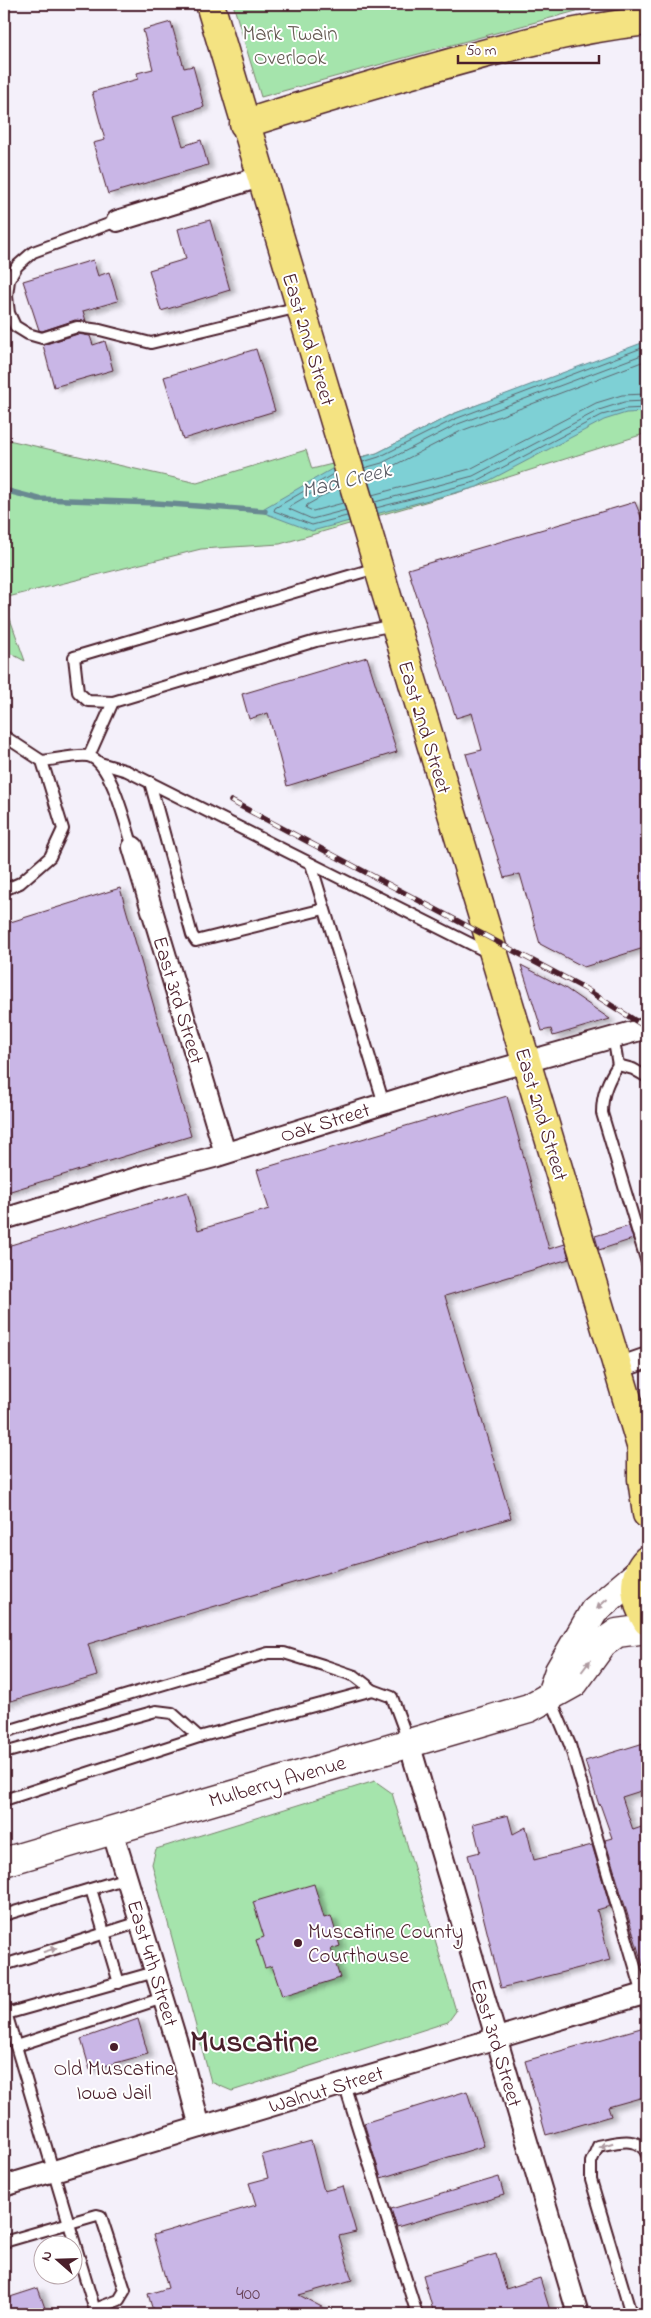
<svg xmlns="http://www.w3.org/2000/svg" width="651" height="2318" viewBox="0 0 651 2318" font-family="'Indie Flower',sans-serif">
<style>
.green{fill:#a5e4ac;stroke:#78826c}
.water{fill:#7ed0d5;stroke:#698991}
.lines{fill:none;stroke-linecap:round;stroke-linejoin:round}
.shore{stroke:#5f666f;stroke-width:1}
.stream{stroke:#698991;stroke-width:5.5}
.building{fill:#c9b6e6;stroke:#4a1f2b;filter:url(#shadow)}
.service-casing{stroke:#4a1f2b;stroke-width:14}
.minor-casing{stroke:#4a1f2b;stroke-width:24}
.secondary-casing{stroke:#4a1f2b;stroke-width:31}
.primary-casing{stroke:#4a1f2b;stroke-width:31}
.service{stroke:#fff;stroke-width:10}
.minor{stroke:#fff;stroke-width:20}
.secondary{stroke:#fff;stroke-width:28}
.primary{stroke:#f4e382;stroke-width:28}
.rail-casing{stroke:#4a1f2b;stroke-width:5.5}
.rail{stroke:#fff;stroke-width:4;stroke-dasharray:11;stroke-linecap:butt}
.oneway{fill:#ae9aa0}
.poi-dot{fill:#4a1f2b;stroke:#fff;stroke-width:2}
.labels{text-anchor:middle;stroke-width:4;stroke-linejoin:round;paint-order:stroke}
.number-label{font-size:19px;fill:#6a455a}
.park-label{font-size:21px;fill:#655a52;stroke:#fff}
.street-label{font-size:21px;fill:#4a1f2b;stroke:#fff}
.poi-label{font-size:21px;fill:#4a1f2b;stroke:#fff;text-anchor:start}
.water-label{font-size:22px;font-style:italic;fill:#5c5d66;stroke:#fff}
.town-label{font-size:31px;font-weight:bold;fill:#4a1f2b;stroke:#fff}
</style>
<defs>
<filter id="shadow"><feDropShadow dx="5.5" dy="3" stdDeviation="2.5" flood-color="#0004"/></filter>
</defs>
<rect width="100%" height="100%" fill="#f4f0fa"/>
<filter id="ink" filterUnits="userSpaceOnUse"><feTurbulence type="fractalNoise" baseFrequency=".02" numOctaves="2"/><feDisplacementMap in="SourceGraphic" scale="10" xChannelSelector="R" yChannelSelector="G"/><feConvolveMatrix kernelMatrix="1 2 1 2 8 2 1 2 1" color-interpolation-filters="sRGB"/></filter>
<g filter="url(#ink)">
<g class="green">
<polygon points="233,4 602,4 261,97"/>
<polygon points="647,343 647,433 477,487 280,544 201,549 4,598 4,439 197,483 306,450 312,469 377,453 453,414"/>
<polygon points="4,602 25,661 4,650"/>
<polygon points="375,1781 392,1793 456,2011 448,2022 232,2091 211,2082 152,1864 156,1849"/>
</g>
<polygon class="water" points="647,341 647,412 626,413 604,420 477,487 312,531 259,511 344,462 377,453 453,414"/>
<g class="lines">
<g class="shore">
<polyline points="363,462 379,457 455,419 647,346"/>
<polyline points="364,468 382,463 458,424 647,353"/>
<polyline points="335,473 275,508 274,511 312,525 347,516"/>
<polyline points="367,475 385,470 461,431 647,360"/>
<polyline points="336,479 290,506 289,509 312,519 346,510"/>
<polyline points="339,487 307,505 306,508 313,511 343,503"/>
<polyline points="372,495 470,469 596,403 622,395 647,394"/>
<polyline points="375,502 473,476 599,410 624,402 647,401"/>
<polyline points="376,508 475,482 602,415 625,409 647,408"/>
</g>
<polyline class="stream" points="4,490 39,499 156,503 265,511"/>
</g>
<g class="building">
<polygon points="171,22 184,68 193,66 204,107 174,116 183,146 201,140 208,165 108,194 93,143 105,140 92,92 138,79 137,73 153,69 143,30"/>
<polygon points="210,220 230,290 161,311 149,270 186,259 178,229"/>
<polygon points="93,260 98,276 109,272 118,301 83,311 86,321 75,320 42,331 39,330 23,281"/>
<polygon points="78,334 90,336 93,345 105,341 113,370 54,387 43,345"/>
<polygon points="256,349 275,411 183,439 164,377"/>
<polygon points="635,502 642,519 647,517 647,947 584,967 540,944 520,874 504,878 466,754 482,750 472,713 456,718 408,569"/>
<polygon points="367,657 397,752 287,786 268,713 249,719 242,694"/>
<polygon points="120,888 191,1136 4,1193 4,924"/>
<polygon points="521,965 565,988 610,1019 553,1036 551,1029 542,1031"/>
<polygon points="507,1096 549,1249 565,1244 569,1259 445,1296 511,1518 88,1644 97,1676 4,1703 4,1247 187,1192 198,1230 269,1209 257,1170"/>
<polygon points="647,1220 647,1235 646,1235 642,1222"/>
<polygon points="629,1226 633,1239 599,1250 595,1236"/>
<polygon points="647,1742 647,1789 622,1797 633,1830 647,1825 647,1965 643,1966 605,1840 612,1838 600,1804 599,1805 585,1761"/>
<polygon points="508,1815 513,1834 526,1827 534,1860 592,1845 610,1906 597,1910 610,1960 501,1988 468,1855 480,1852 473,1824"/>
<polygon points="314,1884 324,1918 331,1916 340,1946 331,1949 340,1978 282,1996 272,1966 265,1968 256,1940 264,1937 253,1902"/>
<polygon points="138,2019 148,2054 90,2070 81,2039"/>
<polygon points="641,2028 647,2051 647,2096 608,2107 611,2116 546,2135 525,2061"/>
<polygon points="467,2091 484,2146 381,2178 364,2123"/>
<polygon points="311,2141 324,2191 343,2186 356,2232 339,2236 352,2280 299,2295 335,2314 154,2314 148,2294 168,2288 153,2235 256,2205 249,2183 268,2178 262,2155"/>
<polygon points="499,2177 504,2195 397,2227 391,2209"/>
<polygon points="496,2254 506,2289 540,2278 551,2314 434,2314 423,2275"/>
<polygon points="38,2288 47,2314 4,2314 4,2299"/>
</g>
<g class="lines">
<g class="service-casing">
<g id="service">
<polyline points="117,221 33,252 17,266 9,280 7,296 9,313 15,326 28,334 42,338 77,327 100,330 151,343 299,307"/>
<polyline points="376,568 74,657 78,692 88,701 113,702 316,641 394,625"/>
<polyline points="4,736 42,761 63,829 50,857 20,883 4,890"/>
<polyline points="89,756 113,702"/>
<path d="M42,761c12,-1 35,-7 46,-5 23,4 38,71 45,91"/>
<polyline points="100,763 127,771 489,953"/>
<polyline points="150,782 192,935 196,941 324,909"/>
<polyline points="311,864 384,1104"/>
<polyline points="613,1036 618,1065"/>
<path d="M647,1077l-14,-8 -15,-4c-10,15 -16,29 -16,48l45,150"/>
<polyline points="550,1697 570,1745 647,2008"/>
<polyline points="4,1732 268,1653 284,1653 323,1665 355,1676 373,1690 392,1697 409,1743"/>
<polyline points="4,1753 156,1711 172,1713 199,1737"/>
<polyline points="4,1800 199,1737 373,1690"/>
<polyline points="91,1889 119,1983"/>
<polyline points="4,1915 127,1878"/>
<polyline points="4,1965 140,1922"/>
<polyline points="4,2006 96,2314"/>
<polyline points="6,2014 155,1972"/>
<polyline points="16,2046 163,1998"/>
<polyline points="344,2084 417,2314"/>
<polyline points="4,2242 97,2215 101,2216 125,2290 119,2300 95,2309"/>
<path d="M631,2314l-40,-134v-18l7,-16c16,-3 42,-12 49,9"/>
</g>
</g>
<g class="minor-casing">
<g id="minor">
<polyline points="117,221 260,177"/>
<polyline points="133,847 225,1153"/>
<polyline points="4,1219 146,1175 214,1157 447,1084 647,1028"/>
<polyline points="618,1368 647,1358"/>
<polyline points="409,1743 578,2314"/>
<polyline points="112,1830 182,2059 200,2127"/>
<polyline points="4,2186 647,1993"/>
</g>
</g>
<g class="secondary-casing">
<g id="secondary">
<polyline points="550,1697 559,1671 594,1611 639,1573"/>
<polyline points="4,1862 529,1708 574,1683 603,1643 617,1633 647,1629"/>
</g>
</g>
<g class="primary-casing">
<g id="primary">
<polyline points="210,4 642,1449 647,1458"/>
<path d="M244,124c59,-19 118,-36 178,-53 74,-21 148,-42 225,-50"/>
<polyline points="642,1449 642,1479 647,1514"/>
<path d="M647,1560c-17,17 -12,42 0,61"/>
</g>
</g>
<use href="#service" class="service"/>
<use href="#minor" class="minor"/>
<use href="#secondary" class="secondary"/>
<use href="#primary" class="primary"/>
<g class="rail-casing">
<polyline id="rail" points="231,801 584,988 647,1028"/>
</g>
<use href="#rail" class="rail"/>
</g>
<defs><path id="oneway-solid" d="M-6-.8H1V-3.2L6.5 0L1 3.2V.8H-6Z" transform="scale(1.25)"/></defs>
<g class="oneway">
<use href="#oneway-solid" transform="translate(602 1604) rotate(138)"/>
<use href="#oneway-solid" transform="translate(586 1666) rotate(-53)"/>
<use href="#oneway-solid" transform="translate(50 1950) rotate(-18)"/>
<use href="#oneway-solid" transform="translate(606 2145) rotate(163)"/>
</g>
</g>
<g class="poi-dot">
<circle cx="298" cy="1943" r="5"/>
<circle cx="114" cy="2047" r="5"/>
</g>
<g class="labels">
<g class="number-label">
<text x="248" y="2299">400</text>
</g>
<g class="park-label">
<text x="290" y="40">Mark Twain<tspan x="290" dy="24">Overlook</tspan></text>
</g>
<g class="street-label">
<text transform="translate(309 339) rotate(73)" y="7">East 2nd Street</text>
<text transform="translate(425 727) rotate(73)" y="7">East 2nd Street</text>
<text transform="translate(179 1000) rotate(73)" y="7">East 3rd Street</text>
<text transform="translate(542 1114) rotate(73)" y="7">East 2nd Street</text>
<text transform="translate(325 1122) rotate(-17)" y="7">Oak Street</text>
<text transform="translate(277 1781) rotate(-16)" y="7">Mulberry Avenue</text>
<text transform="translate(153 1963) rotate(73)" y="7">East 4th Street</text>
<text transform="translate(497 2043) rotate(73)" y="7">East 3rd Street</text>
<text transform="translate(326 2089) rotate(-17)" y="7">Walnut Street</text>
</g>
<g class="poi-label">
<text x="308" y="1938">Muscatine County<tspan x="308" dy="24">Courthouse</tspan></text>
<text x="114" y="2075" text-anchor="middle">Old Muscatine<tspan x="114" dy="24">Iowa Jail</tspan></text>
</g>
<g class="water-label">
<text transform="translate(346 479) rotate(-14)" y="8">Mad Creek</text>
</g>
<g class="town-label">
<text x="254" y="2051">Muscatine</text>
</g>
</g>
<rect width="651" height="2318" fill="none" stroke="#fff" stroke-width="20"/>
<rect x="10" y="10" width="631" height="2298" fill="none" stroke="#4a1f2b" stroke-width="2" filter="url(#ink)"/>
<g transform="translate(58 2260) rotate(290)"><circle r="24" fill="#ffffff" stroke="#b7a5aa"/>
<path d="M0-4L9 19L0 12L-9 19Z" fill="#4a1f2b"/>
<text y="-8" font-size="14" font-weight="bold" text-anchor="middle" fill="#4a1f2b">N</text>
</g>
<path d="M458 55v8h141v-8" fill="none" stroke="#4a1f2b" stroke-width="2.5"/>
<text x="466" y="55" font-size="15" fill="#4a1f2b" stroke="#ffffff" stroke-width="4" paint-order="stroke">50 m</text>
</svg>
